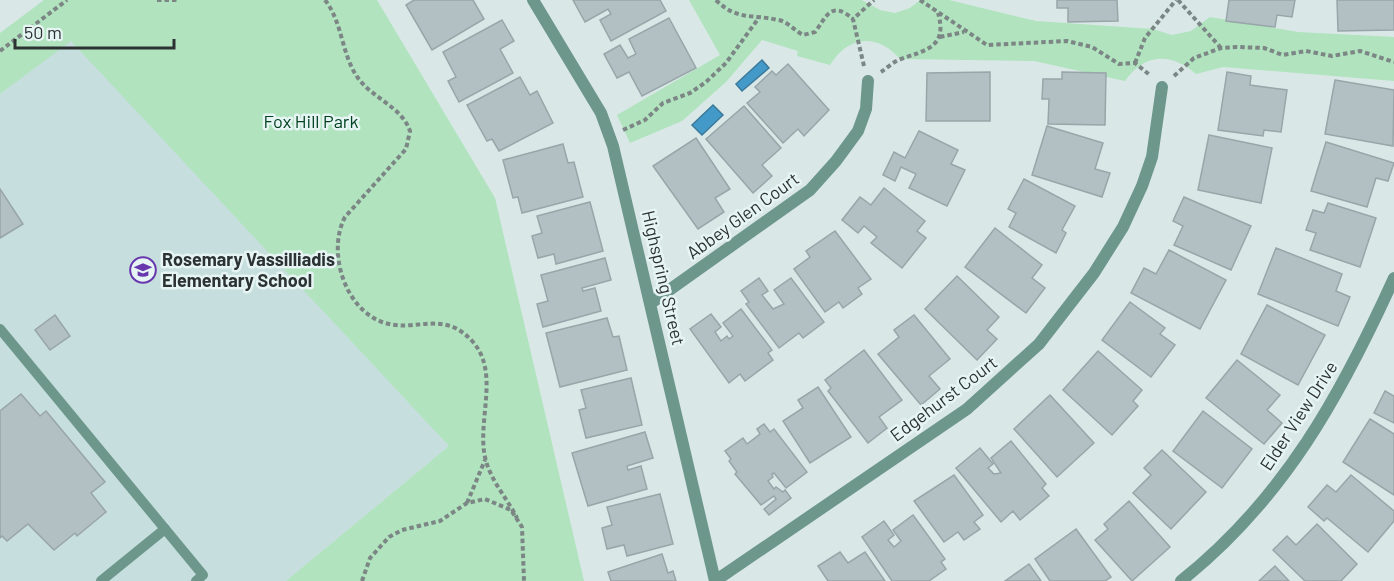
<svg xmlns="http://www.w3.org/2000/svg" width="1394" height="581" viewBox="0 0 1394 581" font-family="Barlow,sans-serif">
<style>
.built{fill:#c6dedd}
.green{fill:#b0e3be}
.water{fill:#4399c8;stroke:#3c7a9b;stroke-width:1.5}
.building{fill:#b2bfc3;stroke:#98a5a9;stroke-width:1.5}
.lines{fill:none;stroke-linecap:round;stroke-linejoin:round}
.path{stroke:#7b8685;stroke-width:4;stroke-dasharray:4.5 3;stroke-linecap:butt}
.lane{stroke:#6e978b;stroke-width:10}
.street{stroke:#6e978b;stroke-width:12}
.labels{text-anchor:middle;stroke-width:5;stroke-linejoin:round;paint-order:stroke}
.park-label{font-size:18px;fill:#01411f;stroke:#e6f5f4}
.street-label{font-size:18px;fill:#2c3232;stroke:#e6f5f4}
.poi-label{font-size:18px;font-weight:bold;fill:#2c3232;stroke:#e6f5f4;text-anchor:start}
</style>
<rect width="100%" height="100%" fill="#d9e8e7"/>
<polygon class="built" points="71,40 449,446 286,581 0,581 0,94"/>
<g class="green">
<polygon points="44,0 377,0 495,198 584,581 286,581 449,446 71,41 0,94 0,33"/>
<path d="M689,0h173l18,10 15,3 15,-5 10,-8h29l87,21 117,8 19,6 19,-4 19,-14 88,15 96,5v44l-171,-14 -27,7c-24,-22 -52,-21 -71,7l-91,-20 -134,-2c-22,-26 -52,-24 -70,6l-33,-9 1,-5 -36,-11 -36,42 -44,39 -52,22 -13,-28 103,-60z"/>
</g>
<g class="water">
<polygon points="762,60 769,68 742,91 736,84"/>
<polygon points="713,105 723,115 702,135 692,125"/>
</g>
<g class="building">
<polygon points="414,0 473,0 484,19 432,50 406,5"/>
<polygon points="573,0 660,0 666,11 611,41 600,20 611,14 608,9 585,22"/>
<polygon points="1057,0 1117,0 1118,21 1068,22 1068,8 1057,8"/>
<polygon points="1229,0 1295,0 1292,17 1277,15 1275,27 1226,21"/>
<polygon points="1337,0 1394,0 1394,30 1338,31"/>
<polygon points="669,18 696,68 642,96 629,72 617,78 604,54 620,45 628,58 636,54 629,39"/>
<polygon points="502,20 514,41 500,49 513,73 459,102 448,81 456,77 443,52"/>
<polygon points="788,64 829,110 804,136 798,129 783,143 747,103 760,92 755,87 772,71 776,75"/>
<polygon points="990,72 990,121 926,121 927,73"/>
<polygon points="1062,72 1106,73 1105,125 1048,124 1049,99 1042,99 1043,79 1062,79"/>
<polygon points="1227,72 1251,76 1250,85 1287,90 1281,132 1264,130 1263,136 1218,130"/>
<polygon points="520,77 530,95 537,91 553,123 499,151 492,139 487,141 467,105"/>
<polygon points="1335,80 1394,90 1393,146 1325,134"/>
<polygon points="744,106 781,148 762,165 772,176 753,193 706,139"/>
<polygon points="1047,126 1103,143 1095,169 1110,173 1102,197 1032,175"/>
<polygon points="919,131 958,150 951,164 965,170 947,206 909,188 916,174 901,167 895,181 883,175 894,152 905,158"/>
<polygon points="1209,135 1272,148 1261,203 1198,190"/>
<polygon points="696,138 730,189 715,198 724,212 698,229 653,166"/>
<polygon points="1326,142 1394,163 1388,181 1376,178 1367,207 1311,191"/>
<polygon points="563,144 568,163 574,162 583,197 522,213 518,197 513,198 503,160"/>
<polygon points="1024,179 1075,206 1062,230 1066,233 1056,253 1009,227 1016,213 1008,209"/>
<polygon points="884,188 925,221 917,231 926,238 902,268 871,243 877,237 864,226 858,233 842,220 860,197 871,205"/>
<polygon points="0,189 23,224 0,238"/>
<polygon points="1184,197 1251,226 1231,270 1174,245 1183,226 1173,221"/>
<polygon points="590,202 603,251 556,264 554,254 538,258 532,236 542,233 537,216"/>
<polygon points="1328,203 1376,218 1360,267 1310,250 1316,233 1306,230 1313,210 1324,213"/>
<polygon points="995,228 1042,265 1032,278 1045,288 1026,313 965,267"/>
<polygon points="835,231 871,279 858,288 862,294 843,308 839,302 825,312 794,269 810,257 806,251"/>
<polygon points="1276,248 1342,274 1336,291 1350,297 1338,326 1258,294"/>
<polygon points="1169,250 1226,280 1200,329 1131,293 1144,268 1156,274"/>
<polygon points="605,258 611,280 582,288 583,291 595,288 601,311 543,327 537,304 548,301 541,275"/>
<polygon points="957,276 999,317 987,330 997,339 977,360 925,309"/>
<polygon points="759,278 768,291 762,295 773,309 784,304 774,290 791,278 824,322 803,338 799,333 779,348 746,304 749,302 741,291"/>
<polygon points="1130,302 1165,328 1160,334 1175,345 1151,377 1102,340"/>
<polygon points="1267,305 1325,335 1298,385 1241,354"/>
<polygon points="741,309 772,350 768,353 773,360 745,381 740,374 729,383 690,329 711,314 721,327 715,332 721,341 727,336 729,339 733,336 723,323"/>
<polygon points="55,315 70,336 50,350 35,330"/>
<polygon points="914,315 950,359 929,376 940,389 921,405 878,354 899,337 894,330"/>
<polygon points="607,318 613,337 619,336 627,370 560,387 546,333"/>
<polygon points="864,350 902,400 879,417 887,428 868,443 828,391 831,388 825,380"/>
<polygon points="1098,351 1142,390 1133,401 1138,406 1112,435 1063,390"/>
<polygon points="1237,360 1280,395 1267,410 1282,423 1264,444 1206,398"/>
<polygon points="631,378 642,425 586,438 579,410 586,408 581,390"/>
<polygon points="818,387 851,437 810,463 783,421 803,408 798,400"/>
<polygon points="1385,391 1394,396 1394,423 1374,413"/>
<polygon points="21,394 40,416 46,411 105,482 91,493 106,512 77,536 75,533 54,550 28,524 7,541 2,536 0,538 0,411"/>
<polygon points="1050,395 1094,443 1057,477 1014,429"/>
<polygon points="1203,411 1252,449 1222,488 1173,451"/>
<polygon points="1370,419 1394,434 1394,495 1343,462"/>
<polygon points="764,424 770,432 774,429 807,472 786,488 774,473 772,474 773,477 768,481 774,489 776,487 783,492 785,490 791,498 769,515 764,509 776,499 774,496 761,505 735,474 737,472 729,461 731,459 725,451 743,438 747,444 760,434 757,429"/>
<polygon points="645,432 653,458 627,466 628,470 641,466 647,489 588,506 572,453"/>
<polygon points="1011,441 1046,484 1042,488 1049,496 1020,520 1013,511 1001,522 956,468 980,448 993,464 988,468 994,474 1001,473 991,458"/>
<polygon points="1162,450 1206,492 1171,529 1133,493 1151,475 1144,468"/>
<polygon points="954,475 983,515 974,522 980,529 964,540 958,532 944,542 914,501"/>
<polygon points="1351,475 1394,511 1394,521 1368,552 1327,518 1324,521 1308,507 1327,485 1336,492"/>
<polygon points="660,494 673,544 627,556 624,545 607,549 602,528 612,525 607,507"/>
<polygon points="1129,501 1170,547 1132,581 1095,540 1108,529 1104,524"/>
<polygon points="913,515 945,559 941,562 946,569 929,581 892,581 862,537 884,521 894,535 888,540 894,547 901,541 893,530"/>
<polygon points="1317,524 1357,564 1341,581 1305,581 1273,550 1287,536 1296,545"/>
<polygon points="1076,529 1111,577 1105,581 1050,581 1035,559"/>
<polygon points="840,552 848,563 865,552 885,581 828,581 818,566"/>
<polygon points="662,554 668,573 673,571 676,581 611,581 608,572"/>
<polygon points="1029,564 1041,581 1005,581"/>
<polygon points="1275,566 1289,581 1259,581"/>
</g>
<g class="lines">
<g class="path">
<polyline points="157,0 177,0"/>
<path d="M325,0c18,23 16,54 33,78 14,20 44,29 52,53l-4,18 -61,68c-18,34 -1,91 37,105 33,12 61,-14 91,20 27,31 4,78 12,115 5,23 22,41 32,61"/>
<path d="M716,0c21,21 37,14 62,20 9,1 17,11 25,15l12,-3c12,-16 16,-32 38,-13"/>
<polyline points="920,0 987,45 1067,41 1092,47 1119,64 1135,63 1151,76"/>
<polyline points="1178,0 1221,48"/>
<polyline points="940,37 964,32"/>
<polyline points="0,51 67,0"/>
<polyline points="1135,63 1145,38 1176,0"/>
<polyline points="864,66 853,19 874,0"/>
<path d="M881,72c6,-4 13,-11 20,-13 25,-9 47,-12 37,-46"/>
<polyline points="1174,76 1194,58 1221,48 1237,47 1264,48 1283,55 1306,51 1332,56 1360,51 1394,62"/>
<polyline points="623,130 645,120 663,103 690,93 706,82 726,63 758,19"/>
<polyline points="467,503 485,460"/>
<polyline points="362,581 370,558 389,537 402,530 440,521 467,503 485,499 511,510 522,527 524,581"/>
</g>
<g class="lane">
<polyline points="0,329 203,575 196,581"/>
<polyline points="101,581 165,529"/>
</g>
<g class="street">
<polyline points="533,0 601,113 613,146 715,581"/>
<polyline points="651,303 810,190 836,161 858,131 866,109 868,81"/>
<polyline points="715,581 967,409 1039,344 1094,273 1123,227 1142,186 1152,157 1162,87"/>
<path d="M1181,581c103,-82 160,-186 213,-303"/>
</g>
</g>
<defs>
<g id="school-ring" transform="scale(1.35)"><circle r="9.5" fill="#e6f5f4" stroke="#6837ae" stroke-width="1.5"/><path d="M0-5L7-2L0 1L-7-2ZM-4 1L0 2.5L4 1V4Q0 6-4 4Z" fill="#6837ae"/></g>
</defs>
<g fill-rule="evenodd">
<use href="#school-ring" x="143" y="270"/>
</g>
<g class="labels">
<g class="park-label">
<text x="311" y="128">Fox Hill Park</text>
</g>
<g class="street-label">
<text transform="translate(743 216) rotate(-36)" y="6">Abbey Glen Court</text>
<text transform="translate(663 278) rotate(77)" y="6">Highspring Street</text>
<text transform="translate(944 399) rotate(-37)" y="6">Edgehurst Court</text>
<text transform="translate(1299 416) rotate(-57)" y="6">Elder View Drive</text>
</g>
<g class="poi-label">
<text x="162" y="266">Rosemary Vassilliadis<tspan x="162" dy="21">Elementary School</tspan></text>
</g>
</g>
<path d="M15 39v9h159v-9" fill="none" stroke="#2c3232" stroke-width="3"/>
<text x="24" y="39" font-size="18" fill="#2c3232" stroke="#e6f5f4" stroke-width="4.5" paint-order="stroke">50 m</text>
</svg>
